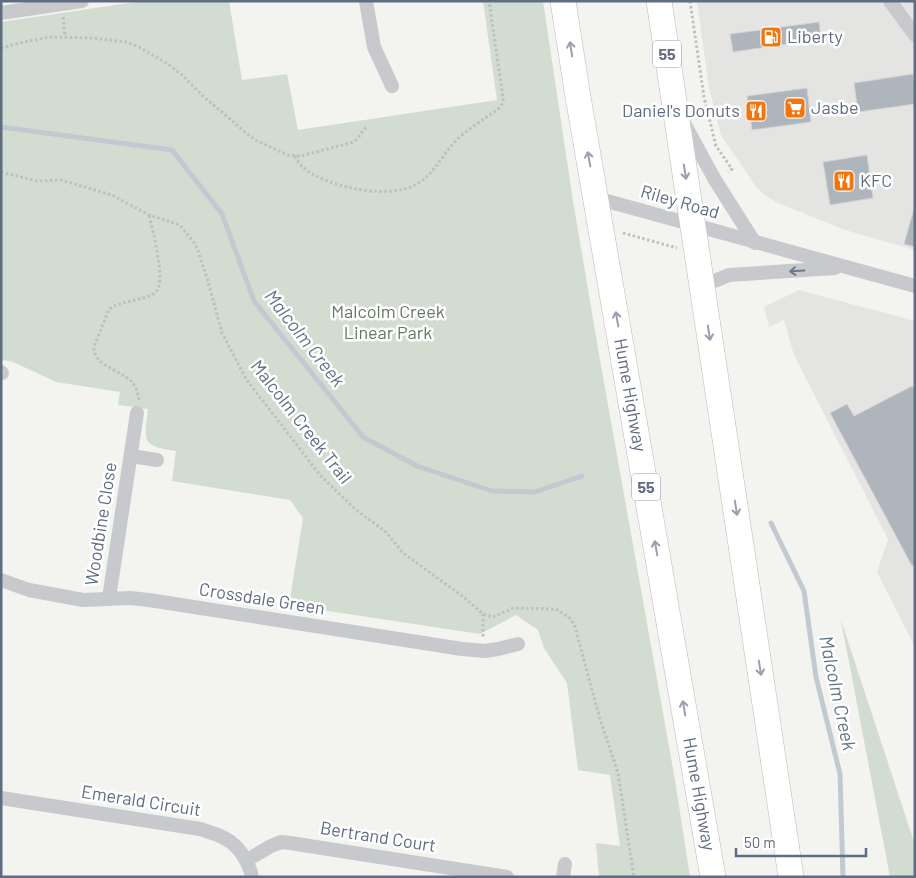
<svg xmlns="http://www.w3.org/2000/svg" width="916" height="878" viewBox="0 0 916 878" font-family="Barlow,sans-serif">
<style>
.built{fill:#e4e4e3}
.green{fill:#d2dcd0}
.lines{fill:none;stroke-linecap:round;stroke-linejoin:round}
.stream{stroke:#c2cad1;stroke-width:5}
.building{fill:#afb5bc;stroke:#d4d5d2}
.highway-casing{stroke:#b9babd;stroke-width:26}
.path{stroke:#bebfc1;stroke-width:3;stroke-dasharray:2.5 2.5;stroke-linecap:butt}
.street{stroke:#c7c9cd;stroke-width:14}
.highway{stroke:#fff;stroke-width:25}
.oneway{stroke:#989fae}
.oneway2{stroke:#6f7a8e}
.labels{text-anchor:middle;stroke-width:5;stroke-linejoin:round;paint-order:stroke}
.shield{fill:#fff;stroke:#9098a8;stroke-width:1}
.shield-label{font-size:16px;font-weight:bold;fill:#606c83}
.poi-label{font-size:18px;fill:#606c83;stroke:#fff;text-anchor:start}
.street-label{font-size:18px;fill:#606c83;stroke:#fff}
.park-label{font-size:18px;fill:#5f7a60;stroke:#fff}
.water-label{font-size:19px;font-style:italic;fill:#607488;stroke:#fff}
</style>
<rect width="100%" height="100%" fill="#f3f4ef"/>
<g class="built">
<polygon points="697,1 915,1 915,250 845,230 776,202 766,196 757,188 721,135 709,88"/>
<polygon points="799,290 915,321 915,647 877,572 888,539 794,355 784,320 769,327 764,307"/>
</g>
<g class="green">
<path d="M142,1h87l13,79 45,-6 11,56 199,-30 -14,-99h60l30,200 27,159 75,420 15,97h-91l-3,-34 24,3 -10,-71 -32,-5 -11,-87 -23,-35 -6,-18 -22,-15 -36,19 -191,-29 14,-87 -13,-18 -118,-19 4,-30c-35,-5 -32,-9 -28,-42l-30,-4 2,-13 -64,-10 -45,-21 -10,-1v-338z"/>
<polygon points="841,620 915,845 915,877 890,877"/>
</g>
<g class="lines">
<g class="stream">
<polyline points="1,127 172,150 222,214 254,301 363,437 417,466 492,491 535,492 582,476"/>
<polyline points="771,523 804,591 816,677 840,774 843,877"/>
</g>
</g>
<g class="building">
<polygon points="819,22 821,39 733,52 730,34"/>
<polygon points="913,74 915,85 915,104 858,112 854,83"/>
<polygon points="807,88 811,122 752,130 747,96"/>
<polygon points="867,155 873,198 830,205 823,162"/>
<polygon points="915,205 915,247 904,244"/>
<polygon points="912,386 915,390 915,564 912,566 830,413 847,404 854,416"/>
</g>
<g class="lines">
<g class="highway-casing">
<g id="highway">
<polyline points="563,1 578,97 713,877"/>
<polyline points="659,1 791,877"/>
</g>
</g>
<g class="path">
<polyline points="690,1 704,97 716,146 732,169 728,172"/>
<polyline points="63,17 65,36"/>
<polyline points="1,48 24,42 50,37 92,38 126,42 137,46 168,64 182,75 203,96 244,131 255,140 279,151 288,155 301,156 353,142 357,139 366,127"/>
<path d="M295,156c2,5 5,9 9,12 24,20 86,32 113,16 20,-12 27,-34 44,-48 9,-8 19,-14 28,-21 4,-2 9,-5 12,-9 2,-3 2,-5 2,-8l-14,-97"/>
<polyline points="1,172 37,181 61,180 112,195 149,215 180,225 196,245 208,281 222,333 246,379 320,475 356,510 386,532 403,553 465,598 483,614 493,617 513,608 556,609 571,619 575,627 600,719 618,773 634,877"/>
<polyline points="623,233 677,248"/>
<path d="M139,400c-1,-7 -3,-14 -8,-19 -11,-11 -38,-16 -37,-34l15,-38c12,-8 27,-8 40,-13 4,-1 7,-4 9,-7 6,-16 -5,-57 -9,-74"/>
<polyline points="483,614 483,638"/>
</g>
<g class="street">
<polyline points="366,1 374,47 392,86"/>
<polyline points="890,1 915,35"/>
<polyline points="1,13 82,1"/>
<polyline points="684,123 715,180 755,243"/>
<polyline points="596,198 915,286"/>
<polyline points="702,286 729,275 835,268"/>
<polyline points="1,372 2,373"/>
<polyline points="131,456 157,460"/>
<polyline points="1,580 29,590 83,600 130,598 149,600 462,649 485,651 498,649 518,644"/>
<polyline points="109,598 137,413"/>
<path d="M1,798l199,31c9,3 18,5 26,10 13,7 23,23 26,38"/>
<polyline points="247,860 271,846 281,842 290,843 507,877"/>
<polyline points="563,877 565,864"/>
</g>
<use href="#highway" class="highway"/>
</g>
<defs><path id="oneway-shaft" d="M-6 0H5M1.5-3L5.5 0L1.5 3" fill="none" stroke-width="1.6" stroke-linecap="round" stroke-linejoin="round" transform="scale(1.25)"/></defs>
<g class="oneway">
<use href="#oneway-shaft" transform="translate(571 49) rotate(-99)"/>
<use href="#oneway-shaft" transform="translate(589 159) rotate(-100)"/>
<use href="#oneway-shaft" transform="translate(685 172) rotate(81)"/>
<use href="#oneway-shaft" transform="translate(617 319) rotate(-100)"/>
<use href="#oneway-shaft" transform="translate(709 333) rotate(81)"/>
<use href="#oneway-shaft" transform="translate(736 508) rotate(81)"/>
<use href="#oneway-shaft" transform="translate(656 548) rotate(-100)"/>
<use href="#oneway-shaft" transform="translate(760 668) rotate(81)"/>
<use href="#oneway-shaft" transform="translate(684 708) rotate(-100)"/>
</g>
<use class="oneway2" href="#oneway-shaft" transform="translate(797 271) rotate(177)"/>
<defs>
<g id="fuel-square" transform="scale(1.125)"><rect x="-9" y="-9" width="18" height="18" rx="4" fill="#f37510" stroke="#fff"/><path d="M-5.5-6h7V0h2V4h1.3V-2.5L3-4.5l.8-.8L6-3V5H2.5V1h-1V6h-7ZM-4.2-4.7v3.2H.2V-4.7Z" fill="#fff"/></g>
<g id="supermarket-square" transform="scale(1.125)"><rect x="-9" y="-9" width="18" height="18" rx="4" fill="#f37510" stroke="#fff"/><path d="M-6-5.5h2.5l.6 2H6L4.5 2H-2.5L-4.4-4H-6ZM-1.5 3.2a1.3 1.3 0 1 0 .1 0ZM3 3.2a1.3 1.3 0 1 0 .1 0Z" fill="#fff"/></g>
<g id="restaurant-square" transform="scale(1.125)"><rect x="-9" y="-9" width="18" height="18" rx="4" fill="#f37510" stroke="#fff"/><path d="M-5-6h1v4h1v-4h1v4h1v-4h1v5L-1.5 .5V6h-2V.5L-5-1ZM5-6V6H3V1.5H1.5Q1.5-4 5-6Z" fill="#fff"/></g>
</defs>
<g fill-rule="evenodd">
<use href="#fuel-square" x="771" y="37"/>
<use href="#supermarket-square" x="795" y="108"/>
<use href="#restaurant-square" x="756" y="111"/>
<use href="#restaurant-square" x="844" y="181"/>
</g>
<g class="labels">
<g class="shield">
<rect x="653" y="40.5" width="28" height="27" rx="4"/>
<rect x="632" y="473.5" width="28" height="27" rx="4"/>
</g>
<g class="shield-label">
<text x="667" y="60">55</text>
<text x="646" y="493">55</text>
</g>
<g class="poi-label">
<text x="787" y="43">Liberty</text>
<text x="811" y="114">Jasbe</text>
<text x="740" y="117" text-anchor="end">Daniel's Donuts</text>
<text x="860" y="187">KFC</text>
</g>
<g class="street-label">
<text transform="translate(680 202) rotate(16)" y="6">Riley Road</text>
<text transform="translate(630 395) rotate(80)" y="6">Hume Highway</text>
<text transform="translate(301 422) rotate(52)" y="6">Malcolm Creek Trail</text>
<text transform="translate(101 524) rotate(-81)" y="6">Woodbine Close</text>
<text transform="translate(262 599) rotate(9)" y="6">Crossdale Green</text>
<text transform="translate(699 794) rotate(80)" y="6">Hume Highway</text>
<text transform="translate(141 801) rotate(9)" y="6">Emerald Circuit</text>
<text transform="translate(378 837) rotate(9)" y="6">Bertrand Court</text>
</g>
<g class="park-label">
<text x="388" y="318">Malcolm Creek<tspan x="388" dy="21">Linear Park</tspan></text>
</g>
<g class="water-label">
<text transform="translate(305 338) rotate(52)" y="7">Malcolm Creek</text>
<text transform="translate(838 693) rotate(78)" y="7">Malcolm Creek</text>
</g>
</g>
<rect width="916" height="878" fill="none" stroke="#606c83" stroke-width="5"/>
<path d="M736 848v8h130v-8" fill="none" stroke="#606c83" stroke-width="2.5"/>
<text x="744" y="848" font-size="15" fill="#606c83" stroke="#ffffff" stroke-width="4" paint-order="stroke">50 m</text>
</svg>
